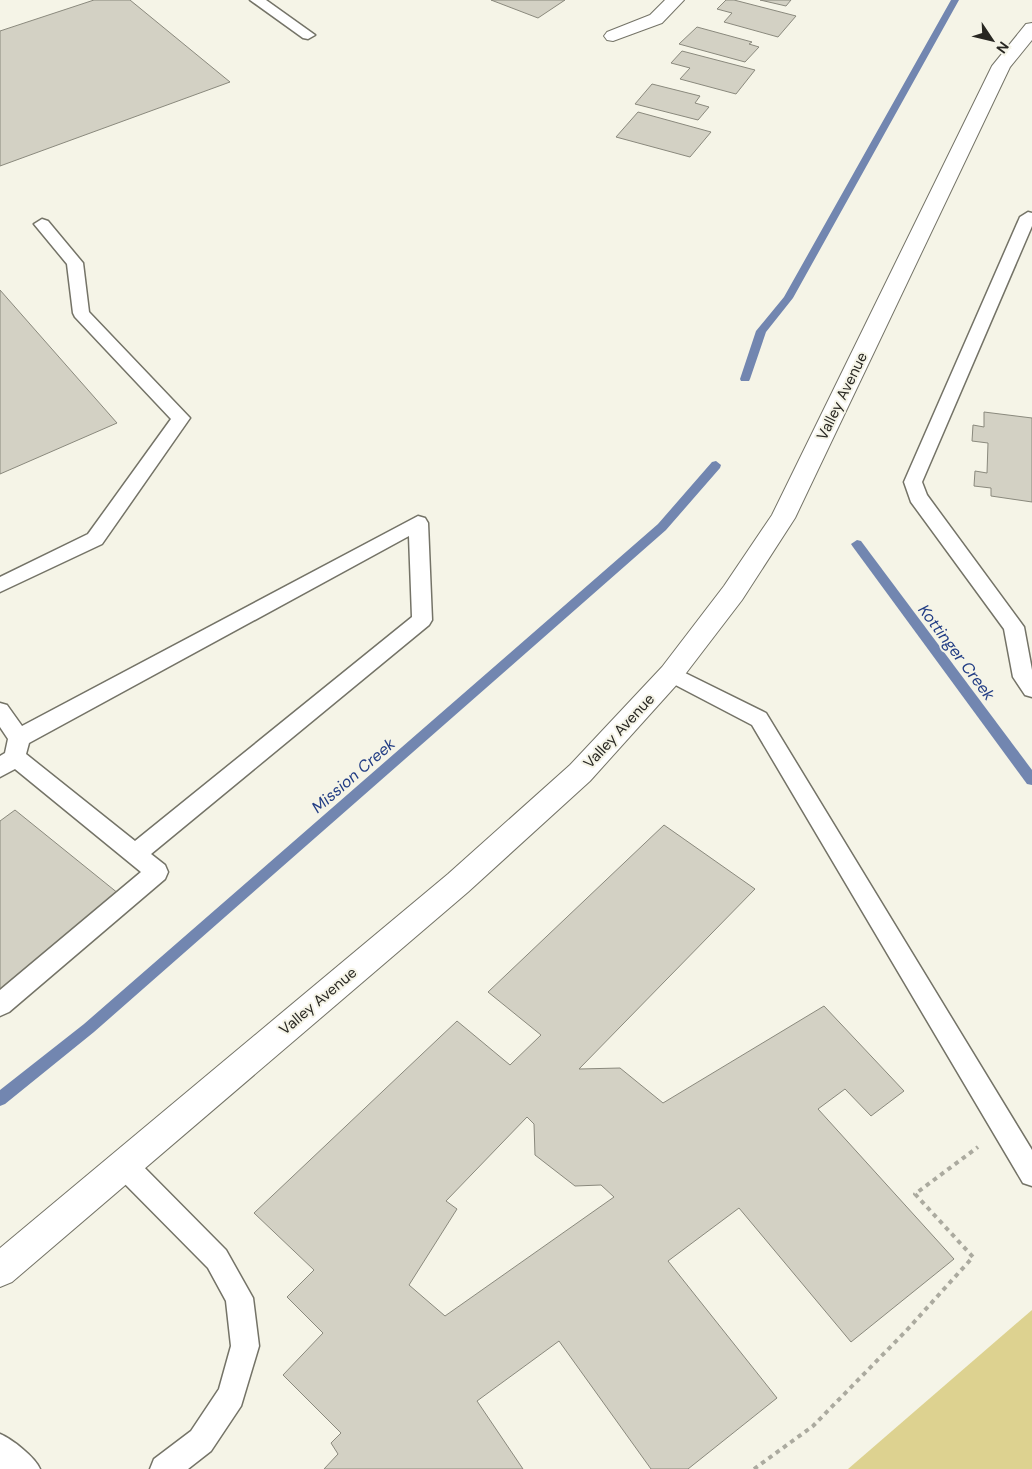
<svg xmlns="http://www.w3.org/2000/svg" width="1032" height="1469" viewBox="0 0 1032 1469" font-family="'DM Sans',sans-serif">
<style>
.green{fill:#ddd290}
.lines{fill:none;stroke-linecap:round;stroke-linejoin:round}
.stream{fill:#7286b0;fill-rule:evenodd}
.building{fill:#d3d1c4;stroke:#8a897d;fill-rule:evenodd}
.service-casing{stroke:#747367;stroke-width:3}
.minor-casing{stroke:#747367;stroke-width:2}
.tertiary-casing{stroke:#747367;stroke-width:2}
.path{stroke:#abaa9f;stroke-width:4;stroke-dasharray:4.5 4.5;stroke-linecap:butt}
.service{fill:#fff;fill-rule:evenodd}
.minor{fill:#fff;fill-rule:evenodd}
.tertiary{fill:#fff;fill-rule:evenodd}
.labels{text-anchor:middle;stroke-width:4;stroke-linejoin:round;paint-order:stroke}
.street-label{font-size:15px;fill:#282722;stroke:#f5f4e7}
.water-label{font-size:16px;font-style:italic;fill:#213c84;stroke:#f5f4e7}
</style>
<rect width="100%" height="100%" fill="#f5f4e7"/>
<polygon class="green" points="1032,1310 1032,1469 848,1469"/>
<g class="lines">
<g class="stream">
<polygon points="951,0 959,0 793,298 766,332 750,379 749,381 741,381 740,379 756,331 784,297"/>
<polygon points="716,461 721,465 720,468 666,530 94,1032 5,1104 0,1106 0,1090 84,1024 658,524 712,462"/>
<polygon points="857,540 861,541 1032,770 1032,785 1027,784 853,547 851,544"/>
</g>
</g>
<g class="building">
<polygon points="94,0 130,0 230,82 0,166 0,31"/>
<polygon points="491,0 565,0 538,18"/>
<polygon points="726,0 734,0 796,16 778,37 724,22 732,13 717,9"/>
<polygon points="760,0 791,0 786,6"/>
<polygon points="697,27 752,42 749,44 759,47 745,62 679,44"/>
<polygon points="682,51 755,70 736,94 680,79 690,68 671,63"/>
<polygon points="652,84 700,96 695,103 709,107 698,120 635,104"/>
<polygon points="638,112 711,132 690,157 616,137"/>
<polygon points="0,290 117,423 0,474"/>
<polygon points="984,412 1032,418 1032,502 991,496 991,488 974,486 975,471 987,473 988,443 972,441 973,425 984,427"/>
<polygon points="15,810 119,894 0,994 0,821"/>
<path d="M664,825l91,64 -176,180 41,-1 43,35 161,-97 80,85 -33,25 -26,-27 -27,20 136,150 -103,83 -112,-134 -71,53 109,137 -89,71h-37l-92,-128 -82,60 46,68h-199l14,-15 -7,-11 10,-10 -58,-58 40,-42 -36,-36 27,-27 -60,-57 203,-192 53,44 31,-30 -53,-43zM527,1117l7,7 1,31 40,31 26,-1 13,12 -169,119 -36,-31 48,-76 -11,-8z"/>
</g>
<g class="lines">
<g class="service-casing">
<g id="service">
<polygon points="250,0 266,0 315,35 308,39 303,38"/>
<polygon points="1028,212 1032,213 1032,226 922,482 927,495 1024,627 1032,670 1032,697 1025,695 1013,677 1004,629 911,502 904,482 1020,217"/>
<polygon points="42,219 48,221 83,263 89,312 190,418 102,544 0,592 0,577 88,534 171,419 75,317 73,313 67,264 34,224"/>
<path d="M418,516l7,2 3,5 4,97 -3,5 -278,229 14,11 3,7 -3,7 -156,133 -9,4v-26l141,-118 -126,-103 -15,8v-21l5,-3 3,-14 -8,-12v-24l7,2 15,21zM409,536l3,81 -277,224 -109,-87 3,-11z"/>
<polygon points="671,666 766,713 1032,1150 1032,1186 1023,1183 752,725 664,679 661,674 664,669"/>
<polygon points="124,1153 133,1156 226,1250 253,1298 259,1346 241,1406 211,1451 188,1469 150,1469 154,1459 191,1431 219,1389 231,1346 226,1301 208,1268 115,1174 111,1165 115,1156"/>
<path d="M0,1434c12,5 35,23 40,35h-40z"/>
</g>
</g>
<g class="minor-casing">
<polygon id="minor" points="665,0 684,0 662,23 613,41 607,40 604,36 607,32 650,15"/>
</g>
<g class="tertiary-casing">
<polygon id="tertiary" points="1032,23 1032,40 1010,67 795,518 742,600 680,681 590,781 468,892 12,1282 0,1287 0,1248 448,874 570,765 662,667 724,586 772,515 992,66 1026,24"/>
</g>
<polyline class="path" points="754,1469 813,1426 906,1331 973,1257 915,1194 978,1147"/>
<use href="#service" class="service"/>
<use href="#minor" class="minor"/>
<use href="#tertiary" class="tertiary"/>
</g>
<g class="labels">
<g class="street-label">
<text transform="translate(842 396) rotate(-64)" y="5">Valley Avenue</text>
<text transform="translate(619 731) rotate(-47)" y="5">Valley Avenue</text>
<text transform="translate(318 1001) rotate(-40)" y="5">Valley Avenue</text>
</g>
<g class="water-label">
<text transform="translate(957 652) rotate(53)" y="6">Kottinger Creek</text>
<text transform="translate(353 775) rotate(-41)" y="6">Mission Creek</text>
</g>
</g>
<g transform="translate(992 40) rotate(125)" stroke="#f5f4e7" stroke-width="4" paint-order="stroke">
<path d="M0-4L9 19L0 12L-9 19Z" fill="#282722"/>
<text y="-8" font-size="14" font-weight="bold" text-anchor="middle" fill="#282722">N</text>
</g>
</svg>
